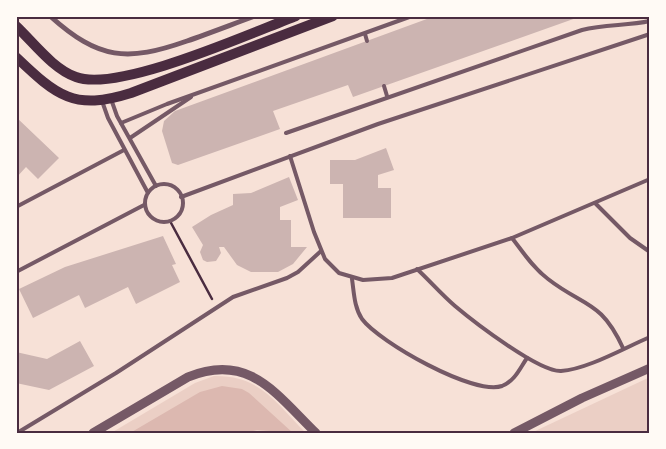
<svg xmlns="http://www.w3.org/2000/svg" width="666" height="449" viewBox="0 0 666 449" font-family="Raleway,sans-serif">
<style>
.green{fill:#ebcfc5}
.water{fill:#dcb8b0}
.building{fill:#ccb4b1}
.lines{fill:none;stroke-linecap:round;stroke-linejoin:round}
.path{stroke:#4a2c40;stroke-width:2.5}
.service{stroke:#755966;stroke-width:4}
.minor{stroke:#755966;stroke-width:5}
.tertiary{stroke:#755966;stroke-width:9}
.secondary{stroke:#4a2c40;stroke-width:10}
.neatline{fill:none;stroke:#4a2c40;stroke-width:2}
</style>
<rect width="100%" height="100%" fill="#f7e1d7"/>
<g class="green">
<path d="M214,376c46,-1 62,27 92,57h-195l84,-50z"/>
<polygon points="650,377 650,433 531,433"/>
</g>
<polygon class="water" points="222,386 242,389 249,393 293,433 257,430 245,433 130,433 200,392"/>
<g class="building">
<polygon points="435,16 579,17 353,97 348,85 273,111 280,129 178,165 172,163 162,131 164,121 175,111"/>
<polygon points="16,117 59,158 38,179 26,167 16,178"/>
<polygon points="386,148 394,170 378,175 378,188 391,188 391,218 343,218 343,184 330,184 330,160 355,160"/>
<polygon points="289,177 298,200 280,207 280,220 291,220 291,247 307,247 293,264 278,272 251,272 237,265 224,247 219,247 221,253 216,261 207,262 203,260 200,252 203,245 192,227 211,215 233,205 233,194 251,193"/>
<polygon points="163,236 176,264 172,265 180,282 136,304 128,287 85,308 79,295 33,318 19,289 65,267"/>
<polygon points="80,341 94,366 49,390 16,383 16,352 47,359"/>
</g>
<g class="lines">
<polyline class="path" points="170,221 212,299"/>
<g class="service">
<polyline points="365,34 367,41"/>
<polyline points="384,86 387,96"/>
<polyline points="111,99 117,116 156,186"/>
<polyline points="102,101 108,118 148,193"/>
<polyline points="121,123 167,104 412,16"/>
<path d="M286,133l296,-103c22,-6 45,-4 68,-9"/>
<polyline points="130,138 191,97"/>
<polyline points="290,156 314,232 325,259 339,273 363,280 392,278 512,238 650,179"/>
<circle cx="164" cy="203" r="19"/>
<polyline points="181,197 378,124 650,34"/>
<polyline points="595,203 630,238 650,252"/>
<polyline points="16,207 124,150"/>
<path d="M512,238c11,14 21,30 36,41 36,28 53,21 75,69"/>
<path d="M417,269c13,12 25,26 38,37 19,16 84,66 106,65 27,-2 63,-23 89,-34"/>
<polyline points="16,272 144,205"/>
<path d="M352,279c2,13 2,28 10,40 17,23 112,77 140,67 13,-5 18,-18 25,-28"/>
<polyline points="17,433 116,373 233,297 287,278 298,272 321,251"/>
</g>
<path class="minor" d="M50,16c49,44 77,46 137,25 23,-8 46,-17 68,-25"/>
<g class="tertiary">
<path d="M93,433l95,-56c61,-25 88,17 128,56"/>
<polyline points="514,433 582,398 650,368"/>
</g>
<g class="secondary">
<path d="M16,26c18,17 37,43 60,51 42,16 175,-44 220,-61"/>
<path d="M16,57c41,39 58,54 115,36l202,-77"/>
</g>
</g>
<rect width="666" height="449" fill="none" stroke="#fffaf5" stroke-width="35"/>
<rect x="18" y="18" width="630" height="414" class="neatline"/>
</svg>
